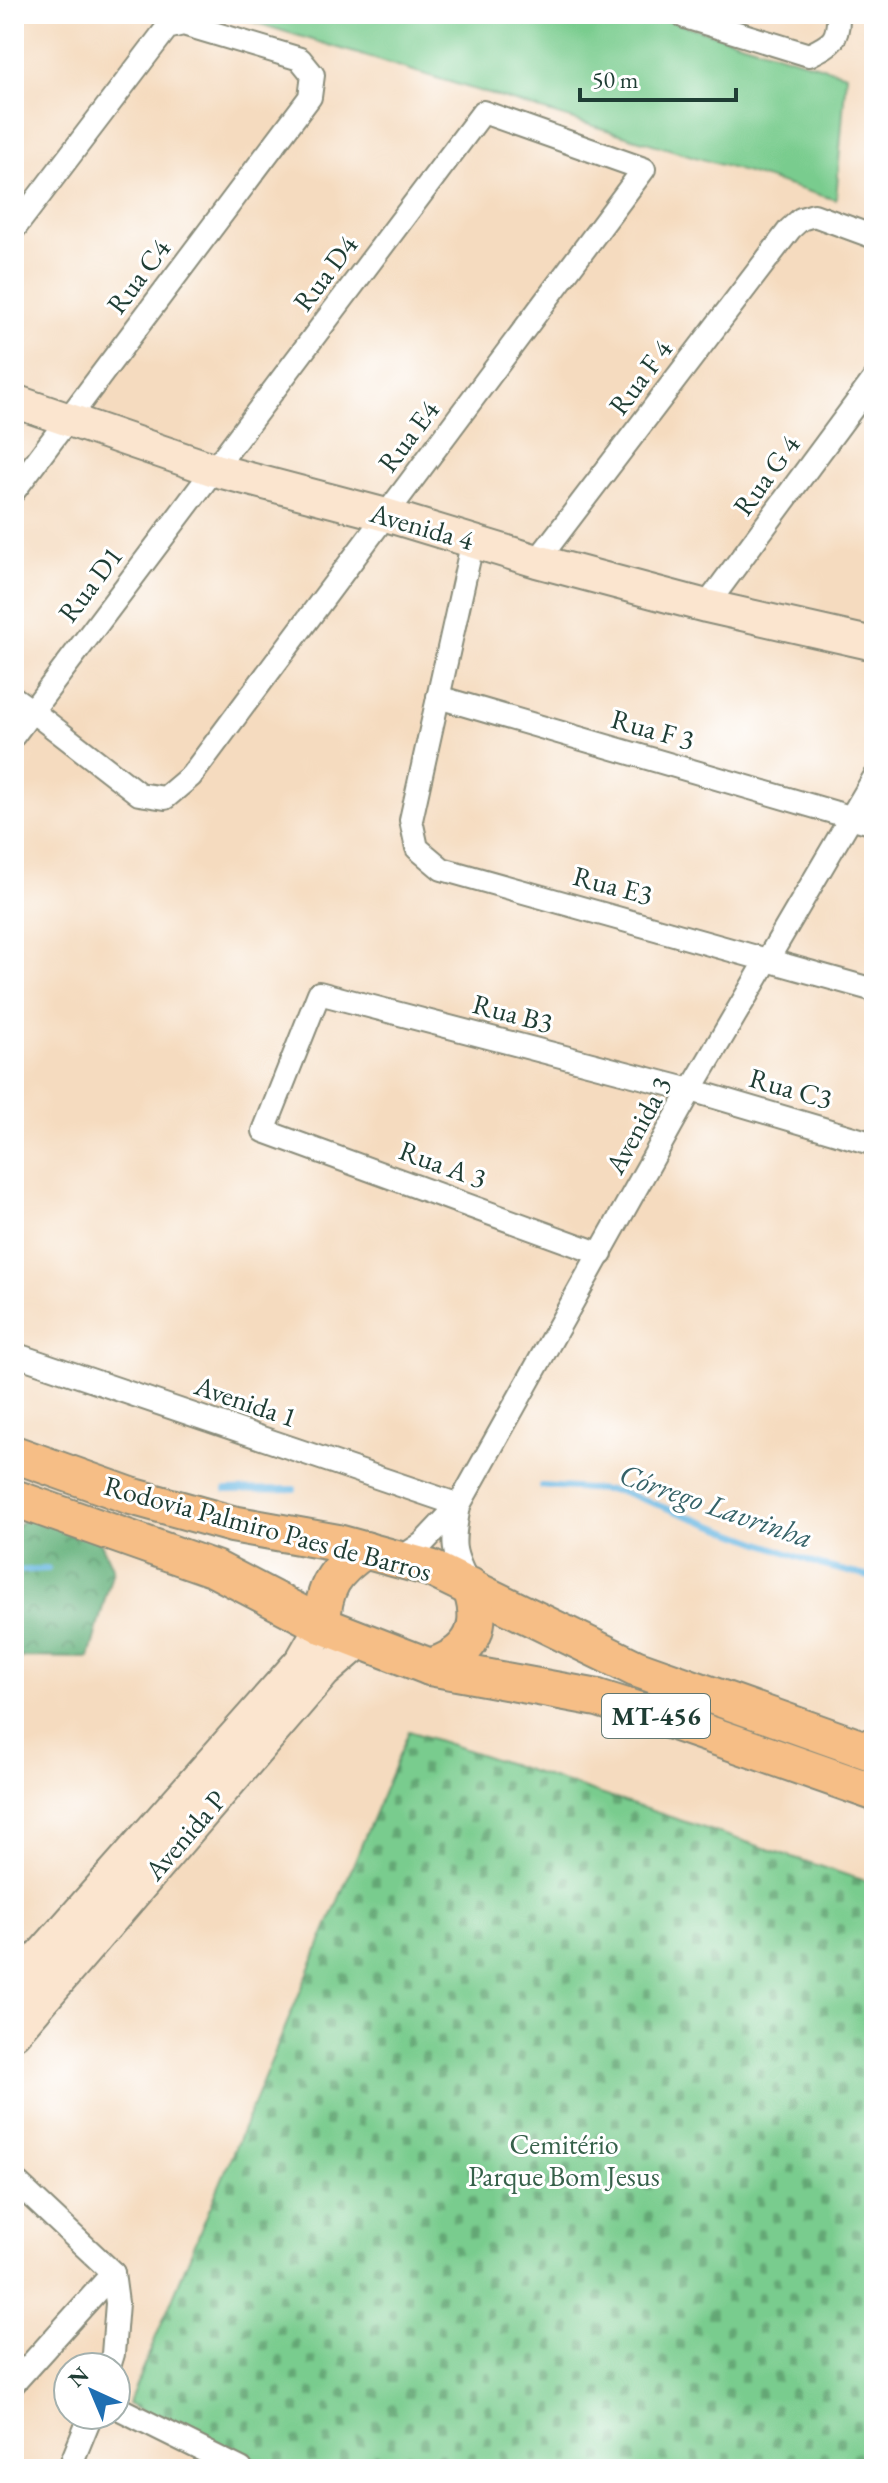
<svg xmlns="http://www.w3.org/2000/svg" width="888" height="2483" viewBox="0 0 888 2483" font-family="'EB Garamond',serif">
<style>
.forest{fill:url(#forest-crowns);stroke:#407656;stroke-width:2}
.cemetery{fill:url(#cemetery-stones);stroke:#4c8461;stroke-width:2}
.park{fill:#79cc8e;stroke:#4c8461;stroke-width:2}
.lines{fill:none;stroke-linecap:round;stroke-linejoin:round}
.stream{stroke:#68b7e2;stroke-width:6}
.street-casing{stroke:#8a8c7a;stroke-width:26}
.secondary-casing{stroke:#8a8c7a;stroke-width:36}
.primary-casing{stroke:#8a8c7a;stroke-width:40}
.street{stroke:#fff;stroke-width:22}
.secondary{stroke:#fbe5cf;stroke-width:32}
.primary{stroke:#f6be86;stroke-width:36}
.labels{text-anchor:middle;stroke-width:6;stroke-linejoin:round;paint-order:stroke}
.shield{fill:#fff;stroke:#627771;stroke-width:2}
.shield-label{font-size:26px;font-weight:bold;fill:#1f3d34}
.street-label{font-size:28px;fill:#1f3d34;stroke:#fff}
.park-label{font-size:28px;fill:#36614a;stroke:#fff}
.water-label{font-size:30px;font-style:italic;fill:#356268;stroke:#fff}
</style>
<defs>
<pattern id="forest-crowns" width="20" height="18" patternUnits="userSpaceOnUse" patternTransform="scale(2)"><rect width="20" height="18" fill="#62b079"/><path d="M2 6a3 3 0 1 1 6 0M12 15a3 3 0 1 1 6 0" fill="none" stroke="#509064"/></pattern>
<pattern id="cemetery-stones" width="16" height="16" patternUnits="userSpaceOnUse" patternTransform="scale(2)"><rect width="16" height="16" fill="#79cc8e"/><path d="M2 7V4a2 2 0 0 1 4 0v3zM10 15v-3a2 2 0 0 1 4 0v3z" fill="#63a775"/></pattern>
</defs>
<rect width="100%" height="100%" fill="#fff"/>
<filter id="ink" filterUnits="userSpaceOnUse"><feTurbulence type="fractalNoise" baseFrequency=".0125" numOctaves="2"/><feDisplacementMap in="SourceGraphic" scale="16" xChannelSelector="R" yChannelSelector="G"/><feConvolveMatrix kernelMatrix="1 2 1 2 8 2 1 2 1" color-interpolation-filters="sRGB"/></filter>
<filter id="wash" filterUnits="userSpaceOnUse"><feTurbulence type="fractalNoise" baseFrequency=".006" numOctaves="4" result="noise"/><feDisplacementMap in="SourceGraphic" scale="32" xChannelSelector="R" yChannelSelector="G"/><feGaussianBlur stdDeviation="1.8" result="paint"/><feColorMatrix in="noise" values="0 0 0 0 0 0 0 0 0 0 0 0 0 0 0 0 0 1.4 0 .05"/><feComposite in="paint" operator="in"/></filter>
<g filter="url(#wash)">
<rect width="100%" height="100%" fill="#f5dbbf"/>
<polygon class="forest" points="27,1517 100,1541 113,1569 89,1658 22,1657 14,1666 14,1529"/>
<polygon class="cemetery" points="409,1731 874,1884 874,2469 260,2469 128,2404"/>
<polygon class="park" points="227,14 647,14 846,74 836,200"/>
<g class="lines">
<g class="stream">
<polyline points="542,1486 620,1491 820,1565 874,1578"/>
<polyline points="226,1490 294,1489"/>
<polyline points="14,1571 48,1569"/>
</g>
</g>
</g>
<g filter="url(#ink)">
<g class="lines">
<g class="street-casing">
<g id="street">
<path d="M684,14l1,3 124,38c22,-11 30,-14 29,-41"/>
<polyline points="14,229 167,28 183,24 300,59 313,75 310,97 14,491"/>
<polyline points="473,540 411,820 417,848 442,869 874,990"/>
<polyline points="537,561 790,229 801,219 814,215 874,237"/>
<polyline points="706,606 874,379"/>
<polyline points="438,697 874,824"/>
<polyline points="14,698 32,711 139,794 165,798 191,776 644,169 483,112 32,711 14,735"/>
<polyline points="601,1254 264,1131 319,993 691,1090 874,1144"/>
<polyline points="14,1354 459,1505"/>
<path d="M459,1506c-7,39 -8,45 11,80"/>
<polyline points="399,1559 422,1544 459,1505 691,1090 874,778"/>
<polyline points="14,2180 113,2273 117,2303 113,2354 109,2367"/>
<polyline points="14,2383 113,2273"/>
<polyline points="116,2407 241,2469"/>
<polyline points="69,2469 91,2415"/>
</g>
</g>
<g class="secondary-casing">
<g id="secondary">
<polyline points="14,401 215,470 386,515 537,561 706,606 874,644"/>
<polyline points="14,1986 302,1660 322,1625"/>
<polyline points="14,2033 324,1672 360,1641"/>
</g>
</g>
<g class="primary-casing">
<g id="primary">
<polyline points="14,1454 131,1496 232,1524 338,1543 430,1568 635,1668 874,1753"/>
<polyline points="14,1498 215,1569 322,1625 430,1667 598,1698 677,1723 874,1792"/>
<path d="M322,1625c1,-38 12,-54 43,-75"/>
<path d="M430,1667c42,-13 56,-40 40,-81"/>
</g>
</g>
<use href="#street" class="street"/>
<use href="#secondary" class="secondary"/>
<use href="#primary" class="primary"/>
</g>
</g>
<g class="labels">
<rect class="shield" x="602" y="1694" width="108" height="44" rx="6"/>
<g class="shield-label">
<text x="656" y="1725">MT-456</text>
</g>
<g class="street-label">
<text transform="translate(325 273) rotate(-53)" y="10">Rua D4</text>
<text transform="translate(138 276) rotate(-53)" y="10">Rua C4</text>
<text transform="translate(640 377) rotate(-53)" y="10">Rua F 4</text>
<text transform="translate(408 436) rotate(-53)" y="10">Rua E4</text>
<text transform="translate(766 475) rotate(-54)" y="10">Rua G 4</text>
<text transform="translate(422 526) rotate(16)" y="10">Avenida 4</text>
<text transform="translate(90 584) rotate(-53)" y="10">Rua D1</text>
<text transform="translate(653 729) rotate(16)" y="10">Rua F 3</text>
<text transform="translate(613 885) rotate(15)" y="10">Rua E3</text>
<text transform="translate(513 1013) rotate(15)" y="10">Rua B3</text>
<text transform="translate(791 1088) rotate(16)" y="10">Rua C3</text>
<text transform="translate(638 1125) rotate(-61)" y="10">Avenida 3</text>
<text transform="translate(443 1164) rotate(20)" y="10">Rua A 3</text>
<text transform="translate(246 1401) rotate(19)" y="10">Avenida 1</text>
<text transform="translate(268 1528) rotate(15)" y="10">Rodovia Palmiro Paes de Barros</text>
<text transform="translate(185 1835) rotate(-49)" y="10">Avenida P</text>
</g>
<g class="park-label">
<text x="564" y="2154">Cemitério<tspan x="564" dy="32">Parque Bom Jesus</tspan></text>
</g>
<g class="water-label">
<text transform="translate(716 1506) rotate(19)" y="10">Córrego Lavrinha</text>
</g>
</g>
<rect width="888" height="2483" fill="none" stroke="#fff" stroke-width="48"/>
<g transform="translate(92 2391) rotate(316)"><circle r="38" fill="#ffffff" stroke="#a5b1ae" stroke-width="2"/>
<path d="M0-6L14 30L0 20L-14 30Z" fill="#1f6fb2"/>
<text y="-12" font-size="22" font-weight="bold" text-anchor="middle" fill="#1f3d34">N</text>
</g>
<path d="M580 88v12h156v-12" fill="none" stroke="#1f3d34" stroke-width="4"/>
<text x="592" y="88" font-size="24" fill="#1f3d34" stroke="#ffffff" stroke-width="6" paint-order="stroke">50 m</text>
</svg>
